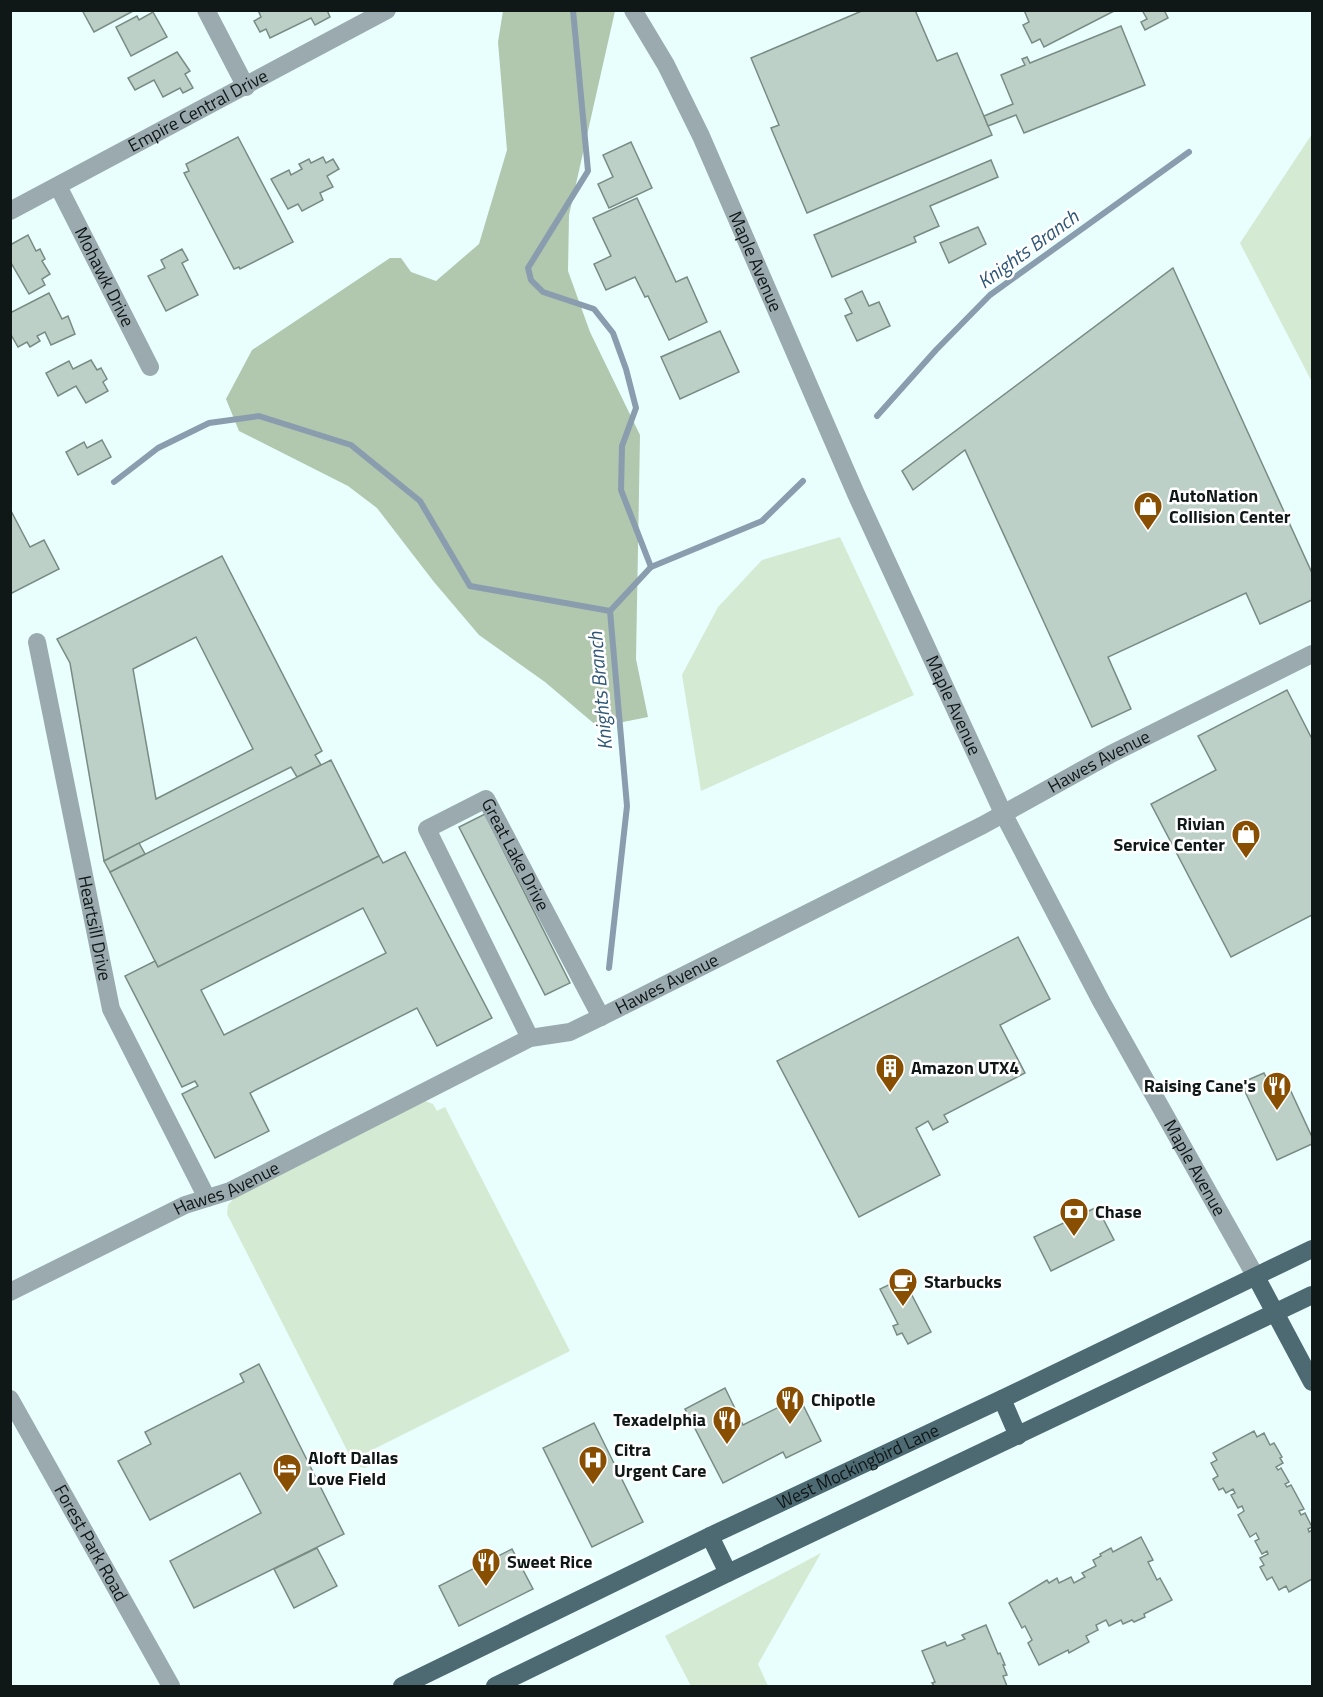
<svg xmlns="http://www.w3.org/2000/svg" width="1323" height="1697" viewBox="0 0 1323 1697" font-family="'Titillium Web',sans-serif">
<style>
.green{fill:#d5ead3}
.forest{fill:#b1c7ae}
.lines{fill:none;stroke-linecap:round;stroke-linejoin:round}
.stream{stroke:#8a9dae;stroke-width:6}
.building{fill:#bdd0c7;stroke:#798b83;stroke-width:1.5;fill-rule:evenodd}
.minor{stroke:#9baaaf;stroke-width:18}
.major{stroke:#4d6972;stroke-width:18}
.labels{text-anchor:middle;stroke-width:5;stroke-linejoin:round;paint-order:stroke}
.street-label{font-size:18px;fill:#0f1717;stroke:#fff}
.poi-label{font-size:18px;font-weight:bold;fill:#0f1717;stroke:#fff;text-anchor:start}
.water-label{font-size:20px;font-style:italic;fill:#2f5778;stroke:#fff}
</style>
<rect width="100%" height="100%" fill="#e8fffe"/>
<g class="green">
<polygon points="1312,134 1312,382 1240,243"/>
<polygon points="840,537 914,695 701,791 682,675 718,607 762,560"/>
<polygon points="425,1101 433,1104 437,1111 445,1107 570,1351 368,1452 374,1464 365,1468 357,1466 352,1460 227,1214 228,1205 236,1196"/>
<polygon points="821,1553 758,1664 768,1686 691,1686 665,1636"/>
</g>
<polygon class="forest" points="503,11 615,11 569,215 568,271 590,332 640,435 636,659 648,717 598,727 545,682 479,635 434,582 377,508 348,486 239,431 226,399 252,350 390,258 401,258 411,272 436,281 479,244 507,150 498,42"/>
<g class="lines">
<g class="stream">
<polyline points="573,10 588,171 528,268 531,280 543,292 594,309 613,333 626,369 636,408 622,446 621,490 651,567"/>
<polyline points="877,416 936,350 990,295 1189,152"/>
<polyline points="114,482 158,448 209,423 259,416 351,445 420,501 470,586 610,611"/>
<polyline points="609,968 627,806 610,611 651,567 762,521 803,481"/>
</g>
</g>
<g class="building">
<polygon points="82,10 135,10 94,32"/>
<polygon points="258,10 327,10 330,17 315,25 311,18 270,38 266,29 260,32 254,21 261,17"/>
<polygon points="864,10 915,10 937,61 957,53 992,135 807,213 771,128 779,125 751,58"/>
<polygon points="1024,10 1116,10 1044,47 1040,39 1032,43 1023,25 1029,22"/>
<polygon points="1142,10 1164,10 1168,18 1145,30 1141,22 1147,19"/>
<polygon points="153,12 167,37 131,56 116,27 137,16 139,20"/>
<polygon points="1121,26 1145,85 1024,133 1016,115 988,126 984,116 1013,104 1001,75 1025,65 1022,59 1027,57 1030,63"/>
<polygon points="177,52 190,71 185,74 193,88 183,93 180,88 163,97 154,80 135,90 128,78"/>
<polygon points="238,137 293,242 240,269 239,267 234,269 184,173 189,171 186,164"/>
<polygon points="631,142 652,188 609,208 598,184 613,177 603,155"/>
<polygon points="323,157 326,163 333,159 339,169 327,176 333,187 320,193 323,200 302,211 298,204 288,209 271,179 289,170 291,175 302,169 299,164 309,159 311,163"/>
<polygon points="991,160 998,177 930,206 939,226 914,237 916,242 832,277 814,235"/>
<polygon points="637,198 676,282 687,277 707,322 669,340 648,296 645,297 635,277 606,290 594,264 611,256 593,218"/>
<polygon points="978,227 986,244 949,263 940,243"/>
<polygon points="28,235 36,251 40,249 45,259 42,261 50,274 42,279 45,285 29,294 10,261 10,245"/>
<polygon points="182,249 188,260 182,263 198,295 166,311 148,276 165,268 161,260"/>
<polygon points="1173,268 1312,573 1312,600 1260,624 1246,593 1108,657 1131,709 1092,727 965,450 913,490 902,471"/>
<polygon points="862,291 869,306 879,302 890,326 857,341 845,316 852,313 845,299"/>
<polygon points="49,293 62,319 68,316 75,334 51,345 45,332 37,336 40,341 30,347 27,342 18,347 10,333 10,313"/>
<polygon points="720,331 739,372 680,399 661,357"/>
<polygon points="91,360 97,370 101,368 107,379 103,382 108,391 86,403 76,386 58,396 46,373 69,361 73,369"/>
<polygon points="102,440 111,457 78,475 66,452 84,442 87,448"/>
<polygon points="10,509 30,547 44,540 59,569 10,594"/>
<path d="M222,556l100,195 -7,4 6,10 -24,12 -6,-10 -187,94 -34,-198 -13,-24zM196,637l57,112 -97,50 -23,-130z"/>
<polygon points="1287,690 1312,739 1312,915 1231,957 1151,804 1216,770 1198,736"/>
<polygon points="331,760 379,856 158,967 110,872"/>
<polygon points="485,814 570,983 545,995 459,827"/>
<polygon points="139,843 145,854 110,872 104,861"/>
<path d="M405,852l87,166 -55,28 -20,-38 -167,85 19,38 -54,27 -33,-64 16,-8 -3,-5 -13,6 -57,-111 30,-15 3,6 221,-111 4,7zM363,908l23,45 -162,82 -23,-45z"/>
<polygon points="1018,937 1050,999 1000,1025 1025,1073 944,1115 948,1122 933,1130 928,1121 916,1128 940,1175 859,1217 777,1061"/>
<polygon points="1264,1073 1269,1083 1278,1078 1281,1085 1287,1083 1312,1137 1312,1144 1277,1160 1241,1083"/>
<polygon points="1097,1207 1114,1240 1051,1271 1034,1237"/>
<polygon points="903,1278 931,1332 908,1344 902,1333 897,1335 893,1326 898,1324 880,1289"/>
<polygon points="259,1364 344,1534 194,1608 170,1561 261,1513 240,1473 150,1520 118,1461 151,1444 145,1432 244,1382 240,1374"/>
<polygon points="725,1388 743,1425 799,1397 821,1441 786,1458 783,1452 723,1483 685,1409"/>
<polygon points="594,1423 643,1522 592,1547 543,1448"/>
<polygon points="1254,1431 1257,1437 1264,1433 1270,1445 1274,1443 1282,1457 1280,1458 1283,1463 1276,1467 1278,1470 1281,1468 1289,1482 1285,1484 1287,1487 1291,1485 1304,1509 1299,1511 1301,1515 1305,1513 1312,1527 1308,1529 1309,1532 1312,1530 1312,1579 1289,1592 1286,1586 1279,1590 1272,1577 1267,1580 1260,1567 1264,1565 1260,1558 1268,1554 1267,1551 1262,1554 1255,1541 1259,1539 1256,1533 1250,1537 1238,1515 1244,1511 1242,1506 1238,1508 1231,1495 1235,1493 1233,1489 1226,1493 1223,1488 1219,1490 1213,1479 1218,1476 1211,1463 1217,1460 1213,1453"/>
<polygon points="1141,1537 1153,1560 1148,1562 1157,1580 1160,1578 1172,1600 1144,1614 1145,1617 1134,1622 1132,1620 1123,1624 1121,1620 1109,1626 1106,1620 1096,1625 1098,1630 1086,1636 1089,1642 1069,1653 1068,1650 1039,1665 1028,1643 1032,1640 1025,1626 1022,1628 1009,1603 1047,1580 1049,1583 1057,1578 1059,1583 1071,1577 1074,1583 1085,1577 1082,1573 1096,1566 1093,1560 1101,1556 1100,1554 1111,1548 1113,1552"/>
<polygon points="317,1548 337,1586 294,1608 274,1569"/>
<polygon points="512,1549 533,1589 459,1626 439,1586"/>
<polygon points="986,1625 998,1654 1000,1653 1005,1665 1003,1665 1007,1675 1003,1676 1007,1686 934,1686 932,1683 935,1682 922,1651 945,1642 947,1646 965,1639 962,1635"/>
</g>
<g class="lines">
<g class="minor">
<polyline points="206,10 246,87"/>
<path id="s1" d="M633,10l33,55 35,71 155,358 147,319 98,188 155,276"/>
<path id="s2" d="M58,186l92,181"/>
<path id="s3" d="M10,211l377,-201"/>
<path id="s4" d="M37,642l74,367 96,189"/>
<path id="s5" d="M530,1038l-103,-209 59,-30 115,218"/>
<path id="s6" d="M10,1292l175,-87 45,-14 300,-153 40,-6 31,-15 382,-192 128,-71 201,-100"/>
<path id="s7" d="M10,1399l161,287"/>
</g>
<g class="major">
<polyline points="1256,1277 1312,1382"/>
<polyline points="1002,1399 1018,1436"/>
<polyline points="710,1536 728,1573"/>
<path id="s8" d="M402,1686l308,-150 292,-137 310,-150"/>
<polyline points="495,1686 728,1573 1312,1295"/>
</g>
</g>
<defs>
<g id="shop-pin" transform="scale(1.5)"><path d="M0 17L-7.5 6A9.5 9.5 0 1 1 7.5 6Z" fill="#884f03" stroke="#fff"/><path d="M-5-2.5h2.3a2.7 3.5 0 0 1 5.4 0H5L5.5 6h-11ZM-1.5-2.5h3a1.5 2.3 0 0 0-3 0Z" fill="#fff"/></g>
<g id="building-pin" transform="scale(1.5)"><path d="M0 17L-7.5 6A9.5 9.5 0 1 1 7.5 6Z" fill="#884f03" stroke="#fff"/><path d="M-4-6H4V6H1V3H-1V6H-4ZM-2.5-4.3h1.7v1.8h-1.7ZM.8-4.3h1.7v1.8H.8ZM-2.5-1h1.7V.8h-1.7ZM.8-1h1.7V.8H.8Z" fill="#fff"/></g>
<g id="restaurant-pin" transform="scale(1.5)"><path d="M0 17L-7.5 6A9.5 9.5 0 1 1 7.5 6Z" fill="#884f03" stroke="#fff"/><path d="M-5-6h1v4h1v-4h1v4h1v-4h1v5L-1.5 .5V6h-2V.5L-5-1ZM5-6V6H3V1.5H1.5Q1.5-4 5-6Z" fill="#fff"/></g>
<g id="bank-pin" transform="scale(1.5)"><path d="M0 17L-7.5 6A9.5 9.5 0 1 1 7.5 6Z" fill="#884f03" stroke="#fff"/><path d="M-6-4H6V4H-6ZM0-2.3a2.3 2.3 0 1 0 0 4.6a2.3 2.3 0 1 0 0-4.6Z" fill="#fff"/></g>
<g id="cafe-pin" transform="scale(1.5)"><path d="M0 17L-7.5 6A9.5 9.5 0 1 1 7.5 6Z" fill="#884f03" stroke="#fff"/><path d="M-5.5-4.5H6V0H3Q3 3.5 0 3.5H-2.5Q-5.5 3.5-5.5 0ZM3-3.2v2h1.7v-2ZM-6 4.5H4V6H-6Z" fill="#fff"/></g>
<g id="hospital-pin" transform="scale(1.5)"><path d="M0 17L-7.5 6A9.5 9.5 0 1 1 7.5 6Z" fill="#884f03" stroke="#fff"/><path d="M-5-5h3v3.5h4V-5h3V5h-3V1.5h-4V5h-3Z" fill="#fff"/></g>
<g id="hotel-pin" transform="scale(1.5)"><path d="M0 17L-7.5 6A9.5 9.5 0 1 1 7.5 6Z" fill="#884f03" stroke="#fff"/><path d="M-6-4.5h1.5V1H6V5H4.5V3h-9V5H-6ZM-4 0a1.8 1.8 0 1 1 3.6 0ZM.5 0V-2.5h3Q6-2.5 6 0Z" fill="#fff"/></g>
</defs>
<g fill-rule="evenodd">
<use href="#shop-pin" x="1148" y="506"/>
<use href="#shop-pin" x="1246" y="834"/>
<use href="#building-pin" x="890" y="1068"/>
<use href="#restaurant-pin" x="1277" y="1086"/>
<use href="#bank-pin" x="1074" y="1212"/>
<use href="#cafe-pin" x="903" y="1282"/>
<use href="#restaurant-pin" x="790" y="1400"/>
<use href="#restaurant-pin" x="727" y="1420"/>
<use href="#hospital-pin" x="593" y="1460"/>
<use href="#hotel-pin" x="287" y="1468"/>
<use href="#restaurant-pin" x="486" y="1562"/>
</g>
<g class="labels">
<g class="street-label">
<text dy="6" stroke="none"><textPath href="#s3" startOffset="213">Empire Central Drive</textPath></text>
<text dy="6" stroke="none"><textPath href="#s1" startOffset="280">Maple Avenue</textPath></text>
<text dy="6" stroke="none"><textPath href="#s2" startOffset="102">Mohawk Drive</textPath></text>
<text dy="6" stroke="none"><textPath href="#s1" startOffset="766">Maple Avenue</textPath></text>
<text dy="6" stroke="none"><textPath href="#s6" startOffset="1214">Hawes Avenue</textPath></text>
<text dy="6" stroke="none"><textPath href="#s5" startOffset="362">Great Lake Drive</textPath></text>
<text dy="6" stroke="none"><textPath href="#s4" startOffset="292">Heartsill Drive</textPath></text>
<text dy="6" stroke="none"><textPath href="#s6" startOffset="728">Hawes Avenue</textPath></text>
<text dy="6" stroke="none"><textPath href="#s1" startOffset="1288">Maple Avenue</textPath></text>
<text dy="6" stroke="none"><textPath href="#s6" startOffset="240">Hawes Avenue</textPath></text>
<text dy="6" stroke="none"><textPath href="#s8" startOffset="506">West Mockingbird Lane</textPath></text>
<text dy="6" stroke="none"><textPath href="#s7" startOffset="165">Forest Park Road</textPath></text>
</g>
<g class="poi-label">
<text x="1169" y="502">AutoNation<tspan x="1169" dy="21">Collision Center</tspan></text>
<text x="1225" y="830" text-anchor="end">Rivian<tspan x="1225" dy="21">Service Center</tspan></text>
<text x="911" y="1074">Amazon UTX4</text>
<text x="1256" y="1092" text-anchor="end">Raising Cane's</text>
<text x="1095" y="1218">Chase</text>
<text x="924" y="1288">Starbucks</text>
<text x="811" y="1406">Chipotle</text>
<text x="706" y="1426" text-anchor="end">Texadelphia</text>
<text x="614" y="1456">Citra<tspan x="614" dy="21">Urgent Care</tspan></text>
<text x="308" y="1464">Aloft Dallas<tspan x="308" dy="21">Love Field</tspan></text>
<text x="507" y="1568">Sweet Rice</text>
</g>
<g class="water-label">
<text transform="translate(1028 249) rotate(-36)" y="7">Knights Branch</text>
<text transform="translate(600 691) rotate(-95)" y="7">Knights Branch</text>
</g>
</g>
<rect width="1323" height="1697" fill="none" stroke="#0f1717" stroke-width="24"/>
</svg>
